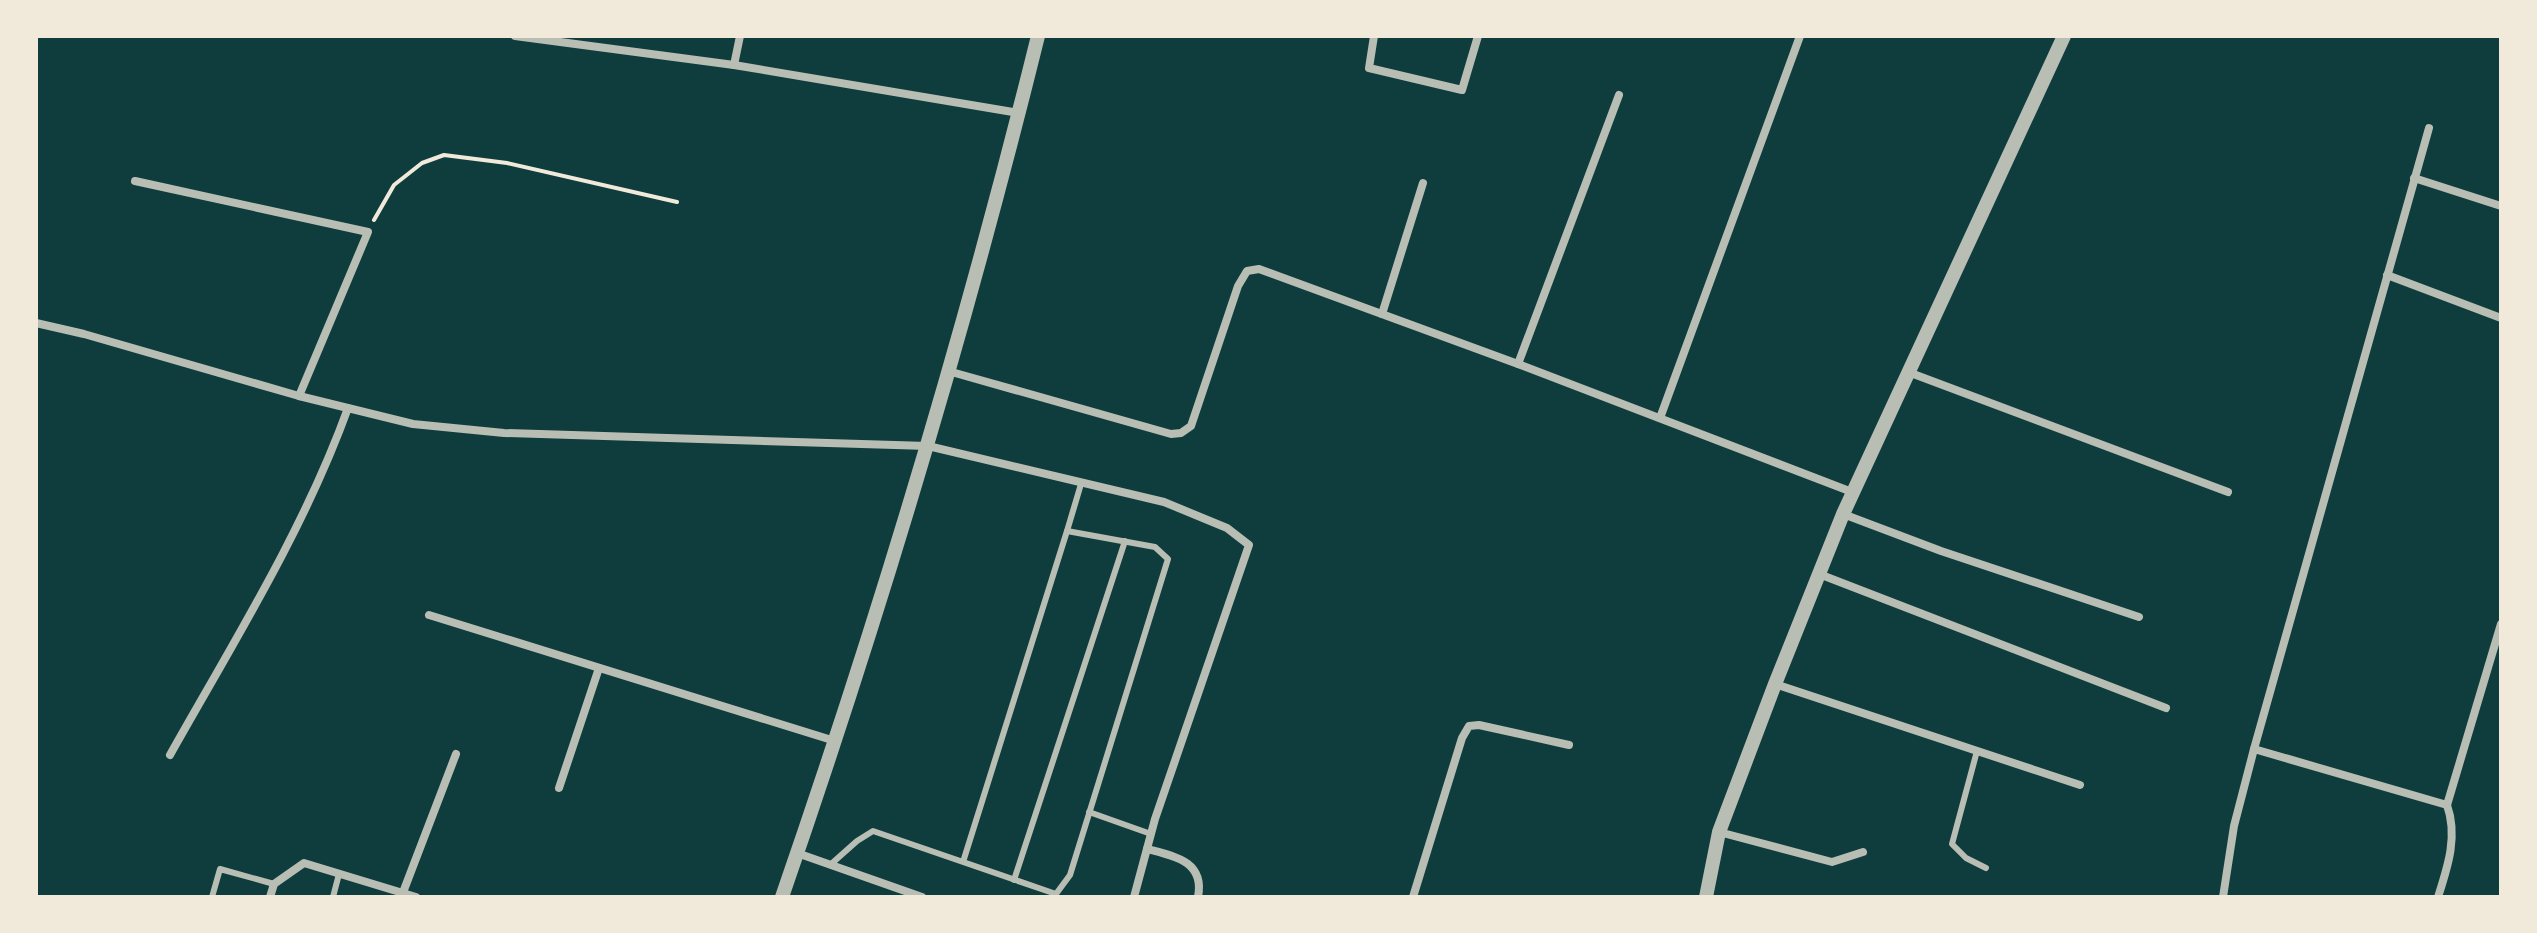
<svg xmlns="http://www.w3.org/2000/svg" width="2537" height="933" viewBox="0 0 2537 933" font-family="Raleway,sans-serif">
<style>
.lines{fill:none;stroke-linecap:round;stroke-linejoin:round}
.path{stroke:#f1e9da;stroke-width:4}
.service{stroke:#b8beb3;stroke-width:6}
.minor{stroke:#b8beb3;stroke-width:8}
.tertiary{stroke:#b8beb3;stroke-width:14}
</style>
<rect width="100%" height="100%" fill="#0f3d3e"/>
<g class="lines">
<polyline class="path" points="374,220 394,185 422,163 444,155 507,163 677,202"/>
<g class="service">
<polyline points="1067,531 1081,484"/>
<polyline points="1977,751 1952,844 1966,858 1986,868"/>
<polyline points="1089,812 1151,834"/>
<polyline points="830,865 857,841 873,831 1056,894 1070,875 1168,559 1155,547 1067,531 963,862"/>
<polyline points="1014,880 1125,541"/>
<polyline points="212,897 220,869 274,884"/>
<polyline points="333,897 339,874"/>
</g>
<g class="minor">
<polyline points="515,36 734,65 1019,113"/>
<polyline points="1374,36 1369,68 1462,90 1478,36"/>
<polyline points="734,65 740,36"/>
<polyline points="2414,178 2501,206"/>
<polyline points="135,181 368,232 299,396"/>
<polyline points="2387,275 2501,318"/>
<polyline points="1382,314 1423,183"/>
<polyline points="36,323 84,334 299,396 413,424 504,433 928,446 1164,502 1227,528 1249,545 1155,819 1134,897"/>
<polyline points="1518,364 1619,95"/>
<polyline points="948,371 1171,434 1181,433 1191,426 1238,286 1247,271 1259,269 1518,364 1852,492"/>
<polyline points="1908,372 2228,492"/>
<polyline points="1660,418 1800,36"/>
<polyline points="1843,514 1941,551 2139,617"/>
<polyline points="1819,574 2166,708"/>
<polyline points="429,615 835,741"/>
<polyline points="1775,684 2080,785"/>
<polyline points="2254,749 2447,805 2501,624"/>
<path d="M170,755c63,-112 134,-225 178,-347"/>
<polyline points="559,788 599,668"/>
<polyline points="1719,832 1832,862 1863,852"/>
<path d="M1147,849c27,7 58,12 51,48"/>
<polyline points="797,853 922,897"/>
<polyline points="402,895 456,754"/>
<polyline points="270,897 274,884 304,863 416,897"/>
<polyline points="1413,897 1462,738 1469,726 1479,725 1569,745"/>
<polyline points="2223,897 2234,826 2254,749 2429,128"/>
<path d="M2438,897c10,-31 20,-61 9,-92"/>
</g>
<g class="tertiary">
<path d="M782,897c98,-283 184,-570 256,-861"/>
<polyline points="1706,897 1719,832 1775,684 1843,514 2064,36"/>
</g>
</g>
<rect width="2537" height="933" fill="none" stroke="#f1e9da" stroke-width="76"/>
</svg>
